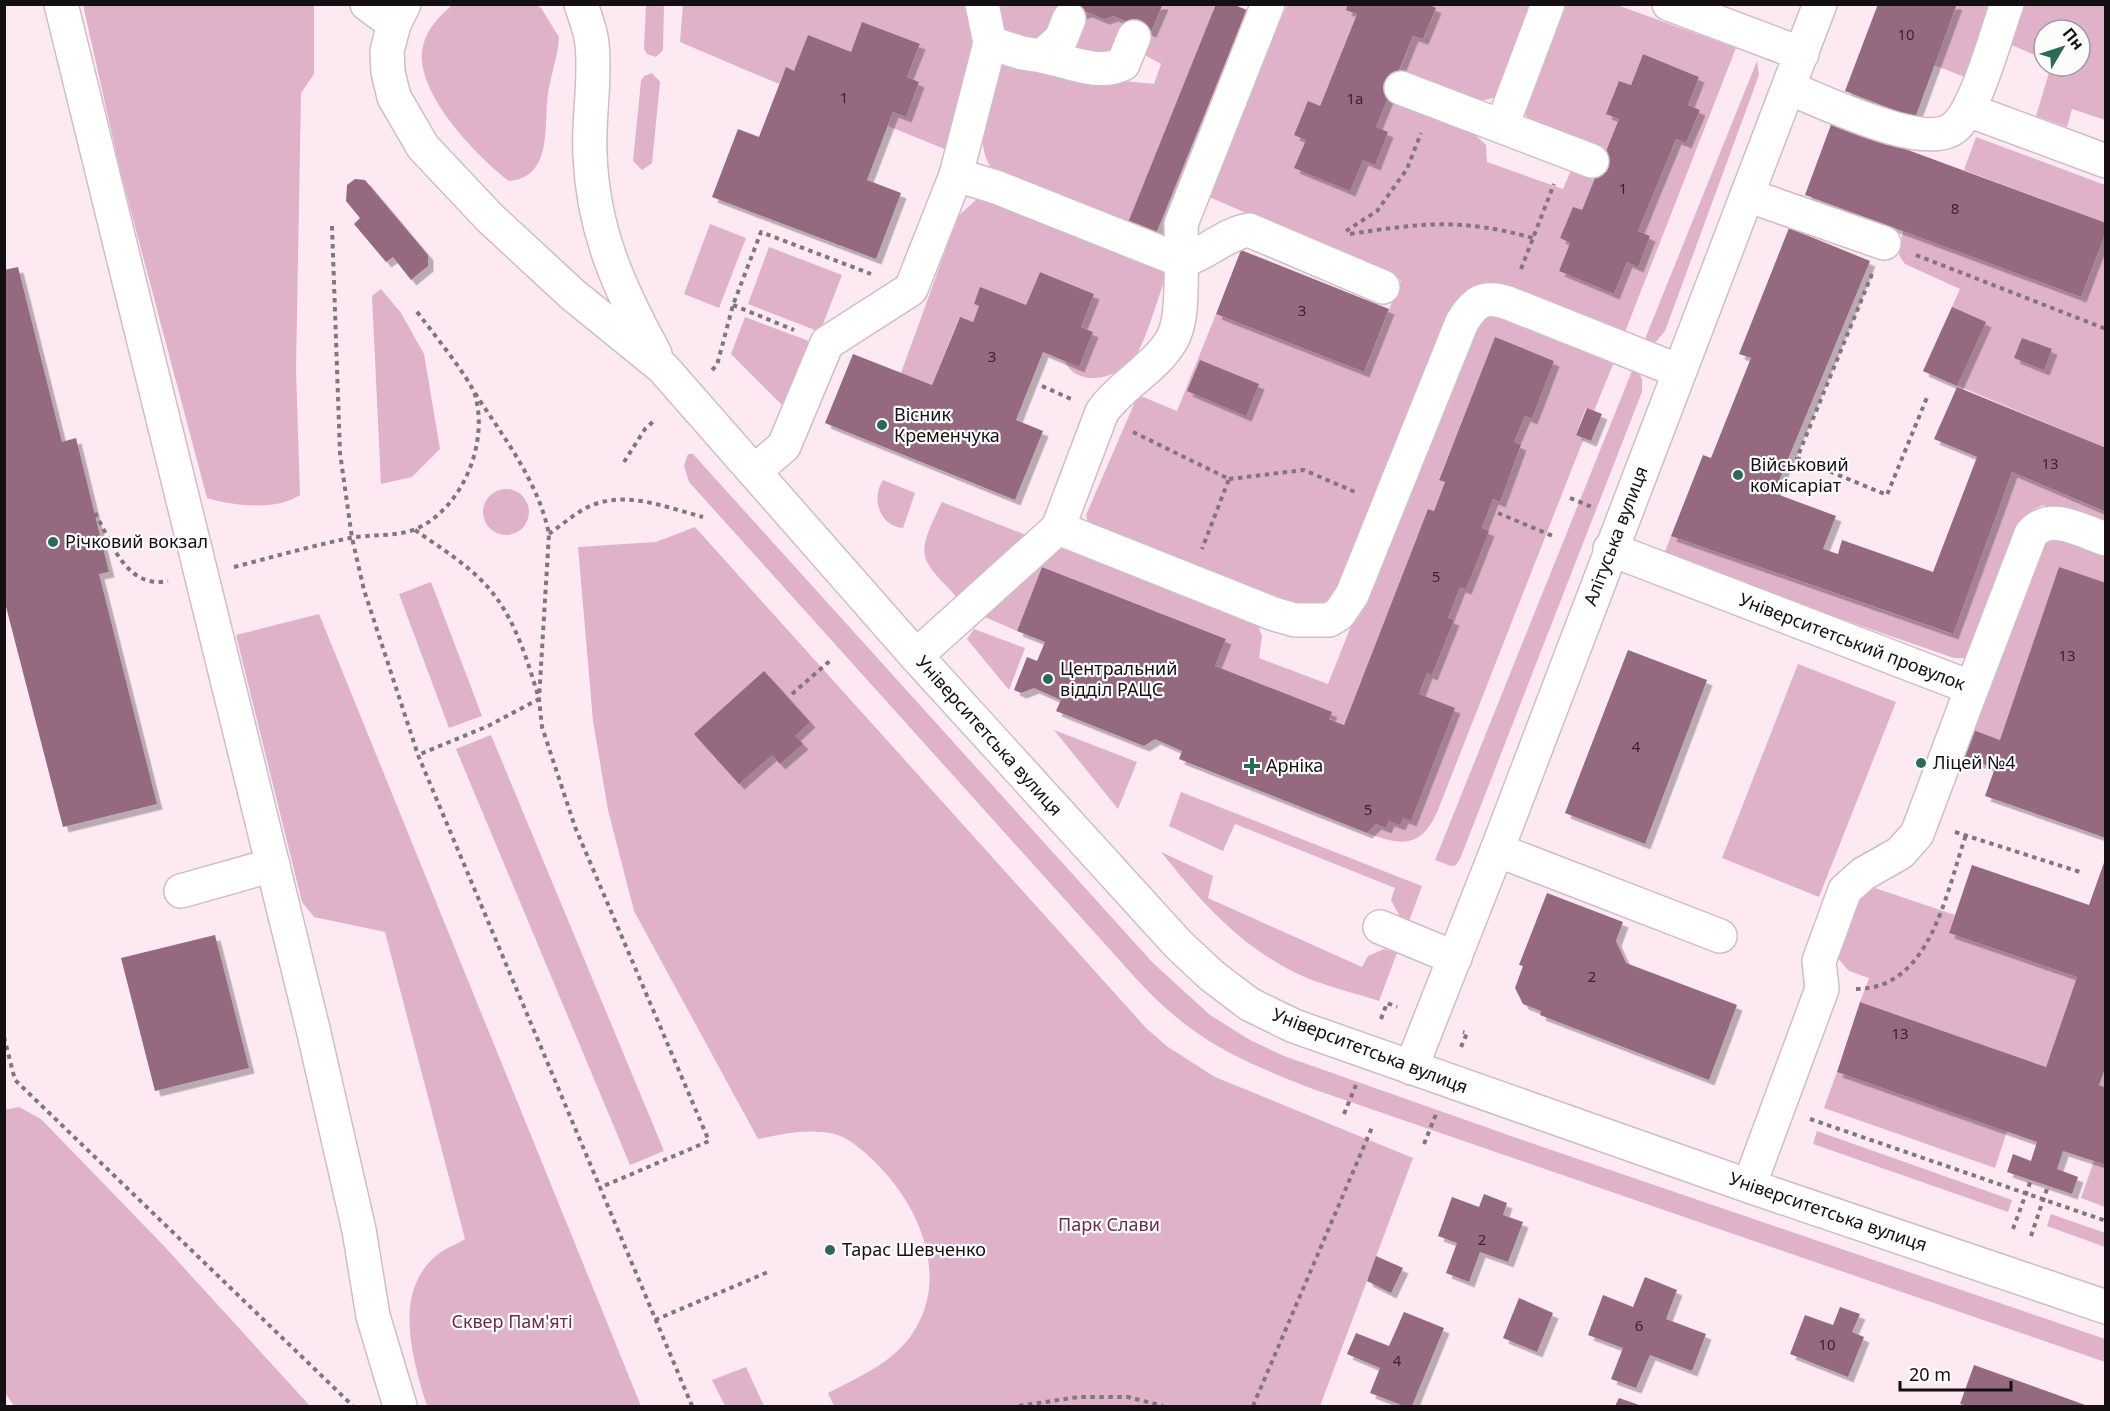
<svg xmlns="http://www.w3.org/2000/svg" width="2110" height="1411" viewBox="0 0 2110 1411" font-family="'Noto Sans',sans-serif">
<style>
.green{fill:#e0b2c9}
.building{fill:#956a80;filter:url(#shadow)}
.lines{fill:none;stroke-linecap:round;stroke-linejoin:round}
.minor-casing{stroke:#d0bdc7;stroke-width:36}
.path{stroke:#82757c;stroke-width:4;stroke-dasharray:4.5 4.5;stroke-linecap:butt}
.minor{stroke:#fff;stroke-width:33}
.poi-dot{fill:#2d6a55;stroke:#fcfcfc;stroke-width:2}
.labels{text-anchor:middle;stroke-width:4.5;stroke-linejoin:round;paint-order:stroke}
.number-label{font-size:15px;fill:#35252e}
.poi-label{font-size:18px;fill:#150e12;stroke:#fcfcfc;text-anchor:start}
.street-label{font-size:18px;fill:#150e12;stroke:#fcfcfc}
.park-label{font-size:18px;fill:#652c4d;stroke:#fcfcfc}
</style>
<defs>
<filter id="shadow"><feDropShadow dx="5.5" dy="5.5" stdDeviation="0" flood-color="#0004"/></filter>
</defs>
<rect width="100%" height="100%" fill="#fde9f2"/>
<g class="green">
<path d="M535,4l6,4 18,29c-1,18 -7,34 -10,51 -7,32 7,89 -40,93 -32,-24 -97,-91 -86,-135 4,-18 17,-30 29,-41z"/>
<polygon points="683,4 973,5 978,33 947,150 888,126 893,112 906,117 919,82 907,77 920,45 862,23 851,52 794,71 786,68 779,84 680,42"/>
<polygon points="1052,4 1058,7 1045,34 1036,40 1006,31 994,5"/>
<path d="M83,5h231v69l-13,19 -5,277 4,125c-25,16 -65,11 -93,3l-87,-328z"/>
<polygon points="646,5 664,5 663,50 656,57 647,54 644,49"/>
<path d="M1163,5h53l-89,220 -132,-52c-27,-31 -3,-78 7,-113l55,14 97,10 7,-20 -20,-11 3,-24 7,3z"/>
<polygon points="1287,5 1348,5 1357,14 1295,168 1376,127 1388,97 1468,128 1486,145 1487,162 1563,189 1572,168 1598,171 1582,210 1560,238 1570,243 1559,271 1614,294 1627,262 1637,266 1650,236 1638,231 1676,139 1686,143 1700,110 1688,105 1699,77 1643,54 1631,85 1619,81 1619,119 1605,153 1533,126 1524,112 1563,5 1617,5 1736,48 1623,337 1498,287 1333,603 1304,609 1090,528 1086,515 1138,395 1177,411 1216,314 1364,372 1401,280 1207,196"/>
<polygon points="1428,5 1537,5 1498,97 1474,102 1398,75 1413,36 1423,39 1436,8"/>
<polygon points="1957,5 1997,5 1970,79 1934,65"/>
<polygon points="2019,5 2105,5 2105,120 2072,109 2067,127 2036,116 2051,66 2080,66 2080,30 2044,30 2044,59 2005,42"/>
<path d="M1087,12l26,4 15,7c-15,31 -16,34 -52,30l-3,-9 10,-31z"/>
<polygon points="1757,61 1759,75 1665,331 1654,344 1643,344"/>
<polygon points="652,73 660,82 652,163 642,170 633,161 641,81 644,76"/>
<polygon points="1976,137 2105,185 2105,223 1964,170"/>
<path d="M987,196l176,72 2,11c-7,19 -20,64 -30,78 -9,13 -29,22 -45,21 -11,-1 -21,-6 -25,-17l14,6 14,-35 -12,-5 13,-33 -54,-22 -14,33 -52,-1 5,2 -6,16 -14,-4 -27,67 -31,-12 57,-157 18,-16z"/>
<polygon points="710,224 746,238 719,308 684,294"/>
<polygon points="1903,231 2081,297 2105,231 2105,448 1923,371 1960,289 1905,264 1899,255"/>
<polygon points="769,247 842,275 820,332 748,304"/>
<polygon points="381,289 401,313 424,354 440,449 412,477 381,484 372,296"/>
<path d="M1485,309l131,48 -22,54 -8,-3 -10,26 8,4 -146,372c-16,37 -35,37 -71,23l9,-9 10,4 3,-7 30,-127 8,-21 5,2 22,-55 -6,-2 45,-119 7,2 21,-55 -7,-4 11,-26 7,3 22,-58 -59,-23 -56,141 6,3 -11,29 -6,-2 -84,216 -129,-59 11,-27 -184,-72 -25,64 -39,-17 83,-68 197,79 4,11 -3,22 69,26 140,-352z"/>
<polygon points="745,317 814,343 789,412 731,354"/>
<polygon points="1634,366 1642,379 1642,392 1460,859 1456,865 1451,866 1435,860"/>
<path d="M688,454h5l460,509 57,52 40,25 34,16 253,89 568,194v23l-795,-274c-73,-29 -115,-47 -170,-105l-451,-501 -5,-16z"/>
<polygon points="2012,472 2105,512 2105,525 2043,505 2032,510 1968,658 1954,658 1663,557 1671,536 1952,634"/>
<path d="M883,480l32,13 -12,35c-24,-2 -32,-30 -20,-48z"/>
<circle cx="506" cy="512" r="23"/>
<path d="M942,502l89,35 -68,67c-42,-47 -51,-42 -21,-102z"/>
<path d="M695,527l452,502 21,18 47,30 198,81 -93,248h-486l-6,-13c29,-15 62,-29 82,-56 42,-57 10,-131 -35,-175 -10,-10 -27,-25 -41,-28 -26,-6 -51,0 -76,5l-124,-228 -26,-101 -15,-89 -15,-174 78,-5z"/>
<polygon points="2043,536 2105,546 2105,583 2000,740 1968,728"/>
<polygon points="431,582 482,716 449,728 399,594"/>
<path d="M319,614l322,792h-212l-3,-3c-14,-47 -35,-115 15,-151 7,-5 17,-8 24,-13l-80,-307 -71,-15 -12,-15 -66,-267z"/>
<polygon points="974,629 1025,648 1009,690 967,639"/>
<polygon points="1798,664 1896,702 1819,897 1722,858"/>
<polygon points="1054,730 1137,762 1118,809"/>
<polygon points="491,735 664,1151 630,1165 456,749"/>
<polygon points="1181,792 1422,886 1408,924 1400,917 1391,900 1395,888 1235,824 1223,851 1169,826"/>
<path d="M1161,852l52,24 -5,22 154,69 6,-11 16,-7 13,4 -18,48c-30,-10 -64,-17 -91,-32 -55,-30 -89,-70 -127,-117z"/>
<polygon points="1866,885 1955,915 1949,933 2077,977 2046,1067 1860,1002 1869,978 1849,971 1835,955 1850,895"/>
<polygon points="1837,1072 2007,1131 1995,1168 1824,1108"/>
<polygon points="19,1107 41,1119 164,1246 310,1406 14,1406 4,1391 4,1110"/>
<polygon points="1817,1131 2012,1200 2008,1212 1813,1144"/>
<polygon points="2094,1161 2105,1165 2105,1207 2081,1198"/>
<polygon points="2051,1214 2105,1233 2105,1247 2047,1226"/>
<polygon points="746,1367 764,1406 725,1406 712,1380"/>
</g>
<g class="building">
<polygon points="1052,4 1163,4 1151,32 1113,16 1104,19 1087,12 1077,15"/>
<polygon points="1216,4 1232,4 1247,10 1155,236 1127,225"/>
<polygon points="1348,4 1428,4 1436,8 1423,39 1413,36 1376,127 1388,132 1375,165 1363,160 1350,191 1294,168 1306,140 1294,135 1308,101 1320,106 1357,14 1346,10"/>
<polygon points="1878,4 1957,4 1915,118 1845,91"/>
<polygon points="862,22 920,44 907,77 919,82 906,117 893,112 867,180 901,193 876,259 712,197 738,129 759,137 786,67 794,71 808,35 851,52"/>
<polygon points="1643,54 1699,77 1688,105 1700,110 1686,143 1676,139 1638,231 1650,236 1638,267 1627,262 1614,294 1559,271 1570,243 1560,238 1573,207 1582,210 1619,119 1606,114 1619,81 1631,85"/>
<polygon points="1832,122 2106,223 2106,231 2081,297 1805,195"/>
<polygon points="355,179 365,180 428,255 428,266 411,280 393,257 386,262 354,224 360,218 346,201 347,185"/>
<polygon points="1789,228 1870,261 1774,493 1836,516 1823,549 1838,554 1842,540 1933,572 1977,457 1934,439 1957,387 2106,448 2106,512 2012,472 1953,634 1671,536 1703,455 1711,458 1751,358 1739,354"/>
<polygon points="1241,250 1389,309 1364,372 1216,314"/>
<polygon points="18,267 62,442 76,438 109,572 99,574 157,804 63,827 4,599 4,270"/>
<polygon points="1040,272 1094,294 1081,327 1093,332 1079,367 1043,352 1016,420 1043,431 1015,500 825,423 853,354 932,385 960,317 973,322 979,306 974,304 980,287 1026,305"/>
<polygon points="1952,307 1986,322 1957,386 1923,371"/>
<polygon points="1495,337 1554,361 1532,419 1525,416 1514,442 1521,445 1500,502 1493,499 1482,528 1489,531 1466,589 1460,587 1448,618 1454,620 1432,675 1427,673 1419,694 1455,708 1411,821 1403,818 1400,825 1389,821 1386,828 1376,824 1367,833 1179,759 1182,751 1155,739 1144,746 1056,711 1061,700 1034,688 1021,693 1014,690 1027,657 1037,661 1045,642 1017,631 1042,567 1226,639 1215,666 1332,712 1329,719 1344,725 1428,509 1434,511 1445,482 1439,480"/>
<polygon points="2022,338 2052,349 2044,370 2014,358"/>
<polygon points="1200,360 1259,384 1246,416 1187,391"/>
<polygon points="1587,408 1602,414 1591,441 1576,435"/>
<polygon points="2059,567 2106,583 2106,838 1985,796 1995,768 1959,756 1968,728 2000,740"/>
<polygon points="1628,650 1707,680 1645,844 1565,813"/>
<polygon points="764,671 810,722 795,736 803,744 780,764 772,755 739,784 694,734"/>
<polygon points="2106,857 2106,1066 2099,1085 2106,1088 2106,1165 2063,1151 2057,1169 2078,1177 2072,1194 2007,1172 2013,1154 2031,1161 2037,1142 1837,1072 1860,1002 2046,1067 2077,977 1949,933 1972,865 2089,905"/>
<polygon points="1547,893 1623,922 1616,941 1626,963 1737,1005 1709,1080 1540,1015 1541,1011 1523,1004 1515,988 1523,966 1519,965"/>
<polygon points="215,935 249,1068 155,1091 121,958"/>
<polygon points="1484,1194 1507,1203 1503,1215 1523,1222 1508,1262 1480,1252 1469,1282 1446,1273 1457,1243 1438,1236 1452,1197 1479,1207"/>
<polygon points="1376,1256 1403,1268 1391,1293 1367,1281"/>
<polygon points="1645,1277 1677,1290 1666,1319 1706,1334 1692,1371 1650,1355 1636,1388 1611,1379 1623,1348 1588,1335 1603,1295 1633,1307"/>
<polygon points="1519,1298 1553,1313 1537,1352 1503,1338"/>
<polygon points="1840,1307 1860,1314 1852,1332 1864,1337 1848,1377 1790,1354 1805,1315 1833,1325"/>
<polygon points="1404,1312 1444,1328 1412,1406 1404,1406 1370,1393 1380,1368 1347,1354 1356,1333 1389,1346"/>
<polygon points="1974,1365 2088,1406 1968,1406 1960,1404"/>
<polygon points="1619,1398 1642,1406 1615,1406"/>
</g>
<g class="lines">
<g class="minor-casing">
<g id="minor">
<polyline points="61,4 313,1029 359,1230 373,1316 400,1406"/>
<polyline points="367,4 394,24"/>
<polyline points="404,4 394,24 387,51 388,72 394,97 423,147 490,218 572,294 663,368 916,656 1178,944 1211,975 1249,1004 1294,1026 1749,1186 2106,1307"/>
<path d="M581,4c4,13 10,27 11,40 4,37 -4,74 -2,111 3,76 29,133 65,199"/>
<polyline points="1669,4 1802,54"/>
<polyline points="990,43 1022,53 1042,56 1061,39 1069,19"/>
<path d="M1042,56c25,5 57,20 81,8l11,-27"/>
<polyline points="1401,88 1592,161"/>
<path d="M1789,88c33,13 139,66 167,38 21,-19 40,-92 51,-122"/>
<polyline points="1968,110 2106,161"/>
<polyline points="1502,126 1548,4"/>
<polyline points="956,175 996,187 1182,261 1181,224 1268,4"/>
<polyline points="1747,195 1884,243"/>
<polyline points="754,472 784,446 827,343 911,289 956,175 990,43 982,4"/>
<path d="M1058,528l44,-116c19,-28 65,-51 74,-82 7,-21 4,-47 6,-69 24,-7 43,-27 67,-31l134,57"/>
<polyline points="1610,549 1972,688 1917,834 1900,853 1863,874 1845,890 1819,961 1822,989 1749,1186"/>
<path d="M916,656l142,-128 216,86 21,6h34l10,-6 13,-19 110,-273c13,-21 22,-27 46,-19l171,68"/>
<path d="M1972,688l59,-154c19,-23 50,-3 75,5"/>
<polyline points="1497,850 1720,936"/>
<polyline points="181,891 273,865"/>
<polyline points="1380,927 1455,958"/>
<polyline points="1411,1068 1497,850 1820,4"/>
</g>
</g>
<g class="path">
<polyline points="332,226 340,453 352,538 364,590 418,755 692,1406"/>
<polyline points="1346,231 1377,211 1407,169 1421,133"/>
<path d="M1350,234c72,-11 111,-16 183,4"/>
<polyline points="1916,255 2106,329"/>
<polyline points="1521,269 1554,184"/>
<polyline points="1872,274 1797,458 1887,495 1928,395"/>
<polyline points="733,305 794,330"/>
<polyline points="712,370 717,365 733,305 761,232 871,274"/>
<polyline points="1042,386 1071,399"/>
<path d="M475,393c29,45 63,88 74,141l-10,165 3,28 33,100 134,314 -110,47"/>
<polyline points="1133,432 1229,479 1202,549"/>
<polyline points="624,462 645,429 656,419"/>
<polyline points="1229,479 1304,470 1355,492"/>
<polyline points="1570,498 1592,507"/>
<path d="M95,513c17,30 31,76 73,68"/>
<polyline points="1498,513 1555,537"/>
<path d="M415,530c24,17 49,32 69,53 30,31 43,76 55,116l-51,27 -70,29"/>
<path d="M549,534c11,-8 23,-18 35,-25 38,-21 80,-2 119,8"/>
<path d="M234,567c39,-10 77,-21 116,-29 21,-4 49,-1 68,-10 45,-21 71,-86 57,-133 -5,-17 -47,-68 -60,-86"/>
<polyline points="792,694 832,659"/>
<polyline points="1955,832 2080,872"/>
<path d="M1856,989c75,0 90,-97 110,-154"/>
<polyline points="1381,1019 1387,1003 1397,1007"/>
<polyline points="4,1037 15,1080 353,1406"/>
<polyline points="1461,1047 1467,1033 1463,1032"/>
<polyline points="1344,1114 1356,1085"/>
<polyline points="1810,1119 2106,1221"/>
<polyline points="1424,1144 1436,1114"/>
<polyline points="2013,1229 2031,1180"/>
<polyline points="2031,1236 2048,1186"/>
<polyline points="655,1320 768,1272"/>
<polyline points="1019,1406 1078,1397 1128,1397 1163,1406"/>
<polyline points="1253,1406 1373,1125"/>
</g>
<use href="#minor" class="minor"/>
</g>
<g class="poi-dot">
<circle cx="882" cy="425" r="6"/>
<circle cx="1738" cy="475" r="6"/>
<circle cx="53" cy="542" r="6"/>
<circle cx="1048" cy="679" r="6"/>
<circle cx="1921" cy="763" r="6"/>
<path d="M1249 757h6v6h6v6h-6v6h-6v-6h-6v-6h6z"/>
<circle cx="830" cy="1250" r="6"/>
</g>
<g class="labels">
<g class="number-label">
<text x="1906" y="40">10</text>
<text x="844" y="103">1</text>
<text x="1355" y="104">1а</text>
<text x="1623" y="194">1</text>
<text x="1955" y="214">8</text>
<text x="1302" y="316">3</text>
<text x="992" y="362">3</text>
<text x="2050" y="469">13</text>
<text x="1436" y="582">5</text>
<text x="2067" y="661">13</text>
<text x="1636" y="752">4</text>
<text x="1368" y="815">5</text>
<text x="1592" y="982">2</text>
<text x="1900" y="1039">13</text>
<text x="1482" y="1245">2</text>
<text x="1639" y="1331">6</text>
<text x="1827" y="1350">10</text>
<text x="1397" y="1366">4</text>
</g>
<g class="poi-label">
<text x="894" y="421">Вісник<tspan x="894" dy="21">Кременчука</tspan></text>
<text x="1750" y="471">Військовий<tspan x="1750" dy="21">комісаріат</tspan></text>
<text x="65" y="548">Річковий вокзал</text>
<text x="1060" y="675">Центральний<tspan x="1060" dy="21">відділ РАЦС</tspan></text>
<text x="1933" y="769">Ліцей №4</text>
<text x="1266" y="772">Арніка</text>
<text x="842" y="1256">Тарас Шевченко</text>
</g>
<g class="street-label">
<text transform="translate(1616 536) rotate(-69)" y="6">Алітуська вулиця</text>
<text transform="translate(1852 642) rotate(21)" y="6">Університетський провулок</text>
<text transform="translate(989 736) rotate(48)" y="6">Університетська вулиця</text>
<text transform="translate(1370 1051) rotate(21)" y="6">Університетська вулиця</text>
<text transform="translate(1828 1212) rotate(19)" y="6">Університетська вулиця</text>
</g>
<g class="park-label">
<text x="1109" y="1231">Парк Слави</text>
<text x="512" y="1328">Сквер Пам'яті</text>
</g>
</g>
<rect width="2110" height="1411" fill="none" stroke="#150e12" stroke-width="12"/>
<g transform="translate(2062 48) rotate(51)"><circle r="28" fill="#fcfcfc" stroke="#a09d9e" stroke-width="1.5"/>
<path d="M0-4.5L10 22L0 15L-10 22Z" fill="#2d6a55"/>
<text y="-9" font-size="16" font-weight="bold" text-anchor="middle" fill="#150e12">Пн</text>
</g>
<path d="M1900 1381v9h111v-9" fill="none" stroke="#150e12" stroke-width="3"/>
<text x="1909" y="1381" font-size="18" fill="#150e12" stroke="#fcfcfc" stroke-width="4.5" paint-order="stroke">20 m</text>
</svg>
